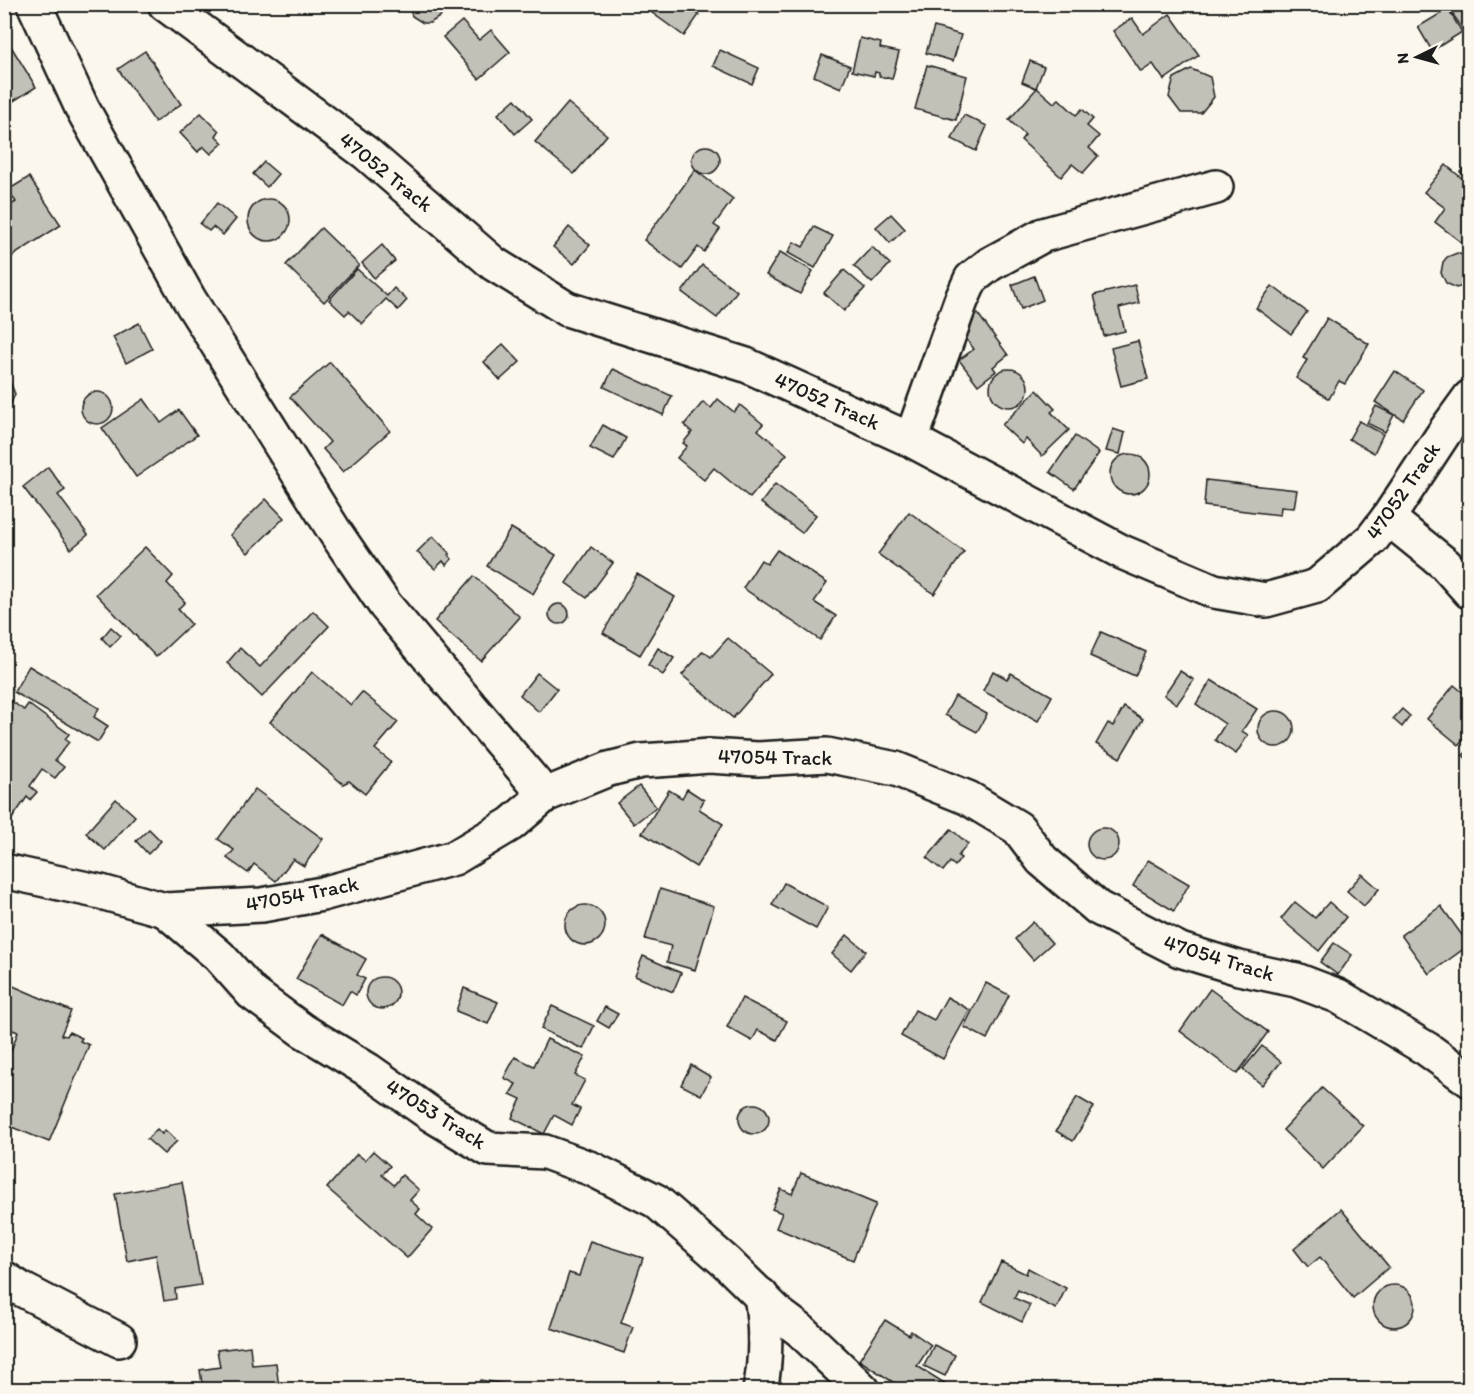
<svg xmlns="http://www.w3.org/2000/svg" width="1474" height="1394" viewBox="0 0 1474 1394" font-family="Itim,sans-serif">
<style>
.building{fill:#c3c0b8;stroke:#1c1c1c;stroke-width:1.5}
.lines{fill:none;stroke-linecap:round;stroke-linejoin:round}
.street-casing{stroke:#1c1c1c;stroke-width:38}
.street{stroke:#fbf7ec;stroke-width:33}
.labels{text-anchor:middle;stroke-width:4.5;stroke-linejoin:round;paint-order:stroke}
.street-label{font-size:21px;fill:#1c1c1c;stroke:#fbf7ec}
</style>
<rect width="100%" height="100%" fill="#fbf7ec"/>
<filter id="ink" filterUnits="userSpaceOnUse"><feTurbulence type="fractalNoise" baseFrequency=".0167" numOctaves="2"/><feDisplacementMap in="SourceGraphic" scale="12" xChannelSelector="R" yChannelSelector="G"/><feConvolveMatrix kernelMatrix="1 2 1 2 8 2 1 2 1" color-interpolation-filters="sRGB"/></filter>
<g filter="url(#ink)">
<g class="building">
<polygon points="408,4 446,4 446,5 441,16 430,23 423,23 412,16"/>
<polygon points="646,4 685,4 699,15 684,36 644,7"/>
<polygon points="1455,4 1470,4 1470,39 1449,9"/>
<polygon points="1448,9 1462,32 1432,51 1418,27"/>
<polygon points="1170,14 1199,55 1164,80 1153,64 1141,72 1113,31 1132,18 1143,34"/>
<polygon points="462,21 479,40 491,30 510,52 479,79 443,37"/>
<polygon points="934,27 961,35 953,61 926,53"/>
<polygon points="4,35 36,87 4,107"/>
<polygon points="860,38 881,43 880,48 899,52 892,79 879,76 879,73 875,72 874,76 852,71"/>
<polygon points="720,50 759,68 752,84 713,66"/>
<polygon points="145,51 181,104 155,122 118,69"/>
<polygon points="822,55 850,66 841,88 814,76"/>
<polygon points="1030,61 1044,67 1036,88 1022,82"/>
<polygon points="927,65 967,76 956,120 915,109"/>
<polygon points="1191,69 1210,77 1214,97 1201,113 1181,113 1169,97 1174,78"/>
<polygon points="1037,88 1054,103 1059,99 1076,115 1082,109 1093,119 1087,126 1099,136 1089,148 1098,156 1083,173 1072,164 1061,177 1021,140 1025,135 1009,120"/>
<polygon points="515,99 532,119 515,134 498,114"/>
<polygon points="568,103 607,135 574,174 535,142"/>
<polygon points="201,113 219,131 216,136 223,143 211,154 203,146 198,152 180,133"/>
<polygon points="964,115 987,126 976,151 952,139"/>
<circle cx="706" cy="160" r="14"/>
<polygon points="264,162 278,174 267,187 253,174"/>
<polygon points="1470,163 1470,180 1460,172"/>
<polygon points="1446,165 1470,185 1470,249 1435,222 1445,208 1424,192"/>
<polygon points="695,170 733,199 714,225 720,229 704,252 698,247 682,269 644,240"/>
<polygon points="29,177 61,225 5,261 4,209 16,202 8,190"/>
<circle cx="269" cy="220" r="21"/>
<polygon points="217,203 236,219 223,235 213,227 209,231 200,224"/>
<polygon points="891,214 905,229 890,243 876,227"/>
<polygon points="569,227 590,245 574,264 553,247"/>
<polygon points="814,227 833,236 815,268 788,253 794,242 803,247"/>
<polygon points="321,228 359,265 324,302 286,265"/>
<polygon points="382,245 395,261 374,278 362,263"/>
<polygon points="872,247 890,264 872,283 854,266"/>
<polygon points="780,252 813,271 800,294 766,275"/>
<polygon points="1457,253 1470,258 1470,284 1456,288 1446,283 1441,273 1443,262 1447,257"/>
<polygon points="702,265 737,291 717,318 682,292"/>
<polygon points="357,269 387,296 394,288 407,300 398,310 386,299 362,324 349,311 345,315 329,300"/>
<polygon points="844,270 865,288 844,311 824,293"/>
<polygon points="1034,276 1043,300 1021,309 1012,285"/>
<polygon points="1135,285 1139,303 1119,308 1125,331 1104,336 1094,295"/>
<polygon points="1272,286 1307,312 1291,334 1256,308"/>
<polygon points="978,314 1008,355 993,367 996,371 978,385 959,360 974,349 959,329"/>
<polygon points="1327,318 1369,344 1345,384 1339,381 1329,399 1296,378 1307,360 1303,358"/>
<polygon points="139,323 152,349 126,363 113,337"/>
<polygon points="1138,341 1148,379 1121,386 1111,348"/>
<polygon points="503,344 520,362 500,380 484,362"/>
<polygon points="330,362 390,431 343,472 323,449 330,442 290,397"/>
<circle cx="1009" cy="388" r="19"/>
<polygon points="613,369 672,396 663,415 604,387"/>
<polygon points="1395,371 1423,390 1403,420 1375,402"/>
<polygon points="4,376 8,377 15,394 8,410 4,411"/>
<polygon points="1037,390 1055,409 1051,412 1069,430 1042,456 1026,439 1022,444 1002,425"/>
<circle cx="97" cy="408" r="16"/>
<polygon points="144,399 161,423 179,410 197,435 136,477 102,428"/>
<polygon points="718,399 734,412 740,405 763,424 758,430 787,454 750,498 714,468 704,480 677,458 687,446 683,443 692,432 684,425 703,402 711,408"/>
<polygon points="1376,406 1394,415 1385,432 1367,423"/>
<polygon points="1359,421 1383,434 1374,453 1349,439"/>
<polygon points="603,425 626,438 614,460 590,448"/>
<polygon points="1113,429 1125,433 1120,454 1106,451"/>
<polygon points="1075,436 1099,453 1074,489 1050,472"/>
<circle cx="1130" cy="474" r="20"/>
<polygon points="48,467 65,490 58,495 88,535 71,549 23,487"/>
<polygon points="1206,480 1297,490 1294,508 1281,507 1280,515 1204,506"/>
<polygon points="775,484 816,515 802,533 761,503"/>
<polygon points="266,499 284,518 248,553 230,535"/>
<polygon points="909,512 964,552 934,594 878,554"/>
<polygon points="511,528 556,555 533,594 487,566"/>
<polygon points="433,536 450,554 448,555 452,559 446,565 443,561 435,569 417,552"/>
<polygon points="145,547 173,576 167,583 185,602 178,609 191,624 156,657 96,594"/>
<polygon points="591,547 613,563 587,598 566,583"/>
<polygon points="777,550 827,583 814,602 836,616 820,640 743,588 761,560 767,564"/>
<polygon points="637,574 675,597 640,655 603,633"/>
<polygon points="474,576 520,617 481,661 435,621"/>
<circle cx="559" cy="614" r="10"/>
<polygon points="313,611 329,626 262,697 227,663 240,648 260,667"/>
<polygon points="111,627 121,636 110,647 102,638"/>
<polygon points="1101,632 1146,652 1135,676 1090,656"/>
<polygon points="728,638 771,674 733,718 682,675 703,651 711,657"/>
<polygon points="658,648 674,658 663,675 648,665"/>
<polygon points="29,666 99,708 94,717 108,726 98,742 14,692"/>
<polygon points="993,671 1007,679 1011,673 1052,696 1038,721 983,691"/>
<polygon points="1180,671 1194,680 1177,704 1164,695"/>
<polygon points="312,672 351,705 362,692 398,722 375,749 391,762 365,794 349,781 343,784 270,722"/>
<polygon points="537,673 557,689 539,712 520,695"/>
<polygon points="1211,680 1257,709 1242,731 1248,735 1236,754 1215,740 1225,724 1196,704"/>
<polygon points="1454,685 1470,698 1470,732 1459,745 1427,719"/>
<polygon points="955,696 987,714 977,732 945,715"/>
<polygon points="8,699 24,710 28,704 69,734 65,739 69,742 55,760 64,767 55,778 42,769 30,786 37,792 30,800 27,797 7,826 4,824 4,704"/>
<polygon points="1124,707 1143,719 1120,758 1096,744 1108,723 1113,726"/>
<polygon points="1402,709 1410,716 1402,727 1393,719"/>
<circle cx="1276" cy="729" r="18"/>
<polygon points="1470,749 1470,763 1463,755"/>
<polygon points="639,786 656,807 634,824 617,803"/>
<polygon points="255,789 323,839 304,866 293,859 276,881 254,864 248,873 227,858 234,850 218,839"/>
<polygon points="687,789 704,800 699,809 723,824 696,867 642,833 669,790 682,798"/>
<polygon points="116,799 135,816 105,850 86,833"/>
<circle cx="1103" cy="844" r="16"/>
<polygon points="149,829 161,841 148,854 136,841"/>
<polygon points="951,829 968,844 958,856 961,858 955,866 950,862 943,871 927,858"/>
<polygon points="1148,860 1189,884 1174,911 1133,886"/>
<polygon points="1362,874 1379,889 1364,906 1347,891"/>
<polygon points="784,883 828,907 816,929 772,905"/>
<polygon points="660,889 714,906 695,970 667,962 671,946 645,939"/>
<polygon points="1295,902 1315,918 1329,902 1346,917 1319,951 1281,919"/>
<circle cx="585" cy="925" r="20"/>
<polygon points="1441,906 1469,945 1429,974 1401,935"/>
<polygon points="1033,922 1052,943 1033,960 1015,939"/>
<polygon points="322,934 366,959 357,975 365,979 356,995 350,991 342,1005 296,979"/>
<polygon points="847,935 866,951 851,970 832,954"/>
<polygon points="1334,943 1352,955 1338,975 1320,962"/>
<polygon points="643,956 681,973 673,992 635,976"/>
<circle cx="382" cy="993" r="16"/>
<polygon points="4,982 71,1011 61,1035 67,1036 69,1032 82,1038 80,1041 89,1045 49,1142 4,1124 4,1048 11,1051 18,1032 4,1027"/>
<polygon points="986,983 1009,995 987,1039 964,1027"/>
<polygon points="464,988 498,1002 488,1024 456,1011"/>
<polygon points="1210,989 1268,1032 1237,1074 1180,1031"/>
<polygon points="947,997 970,1010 943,1059 901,1036 915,1010 934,1020"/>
<polygon points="742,998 787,1021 777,1040 758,1030 752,1041 727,1027"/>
<polygon points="552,1006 594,1026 583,1049 541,1029"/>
<polygon points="605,1007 618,1014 609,1028 597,1021"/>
<polygon points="547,1039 585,1057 575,1075 585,1080 572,1105 580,1109 572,1125 554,1115 544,1134 512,1118 521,1099 510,1094 516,1084 504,1078 515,1057 534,1066"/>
<polygon points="1262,1046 1281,1062 1262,1085 1243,1069"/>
<polygon points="691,1065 711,1077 701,1095 681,1085"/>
<polygon points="1322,1088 1363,1126 1323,1169 1283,1130"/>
<polygon points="1077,1097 1094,1107 1073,1141 1056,1131"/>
<circle cx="754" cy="1119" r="15"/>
<polygon points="157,1129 162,1134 165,1130 177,1141 164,1154 147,1139"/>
<polygon points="373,1151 390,1166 382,1175 394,1185 402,1175 419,1190 410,1200 420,1209 416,1214 432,1229 407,1258 327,1188 357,1154 365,1160"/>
<polygon points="801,1173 876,1204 853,1260 776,1228 782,1213 772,1209 781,1189 792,1194"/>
<polygon points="182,1182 201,1285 175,1289 176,1299 164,1301 156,1255 127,1261 115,1194"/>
<polygon points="1341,1209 1389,1267 1353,1298 1320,1257 1308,1267 1294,1249"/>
<polygon points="590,1241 643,1258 621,1323 633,1327 624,1353 551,1328 569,1273 579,1276"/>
<polygon points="1001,1262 1026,1274 1028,1268 1066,1288 1056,1309 1018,1290 1014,1298 1030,1305 1022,1322 982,1302"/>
<circle cx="1394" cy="1306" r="21"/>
<polygon points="885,1320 909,1335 911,1331 931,1345 917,1366 946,1384 943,1390 905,1390 859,1360"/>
<polygon points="934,1345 955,1355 945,1376 924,1366"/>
<polygon points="250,1346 252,1365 276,1363 279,1388 203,1390 200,1370 220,1367 217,1350"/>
<polygon points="480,1380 511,1385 511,1390 478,1390"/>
</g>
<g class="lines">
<g class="street-casing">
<g id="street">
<polyline points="34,4 82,108 189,299 335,532 385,605 545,795"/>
<polyline points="165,4 366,153 494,264 567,309 746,365 911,440 1122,552 1214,591 1266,600 1317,586 1372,539 1388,518 1446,430 1470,397"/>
<polyline points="911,440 961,301 971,279 990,264 1043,235 1216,187"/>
<polyline points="1388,518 1445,564 1470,592"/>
<polyline points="4,871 101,892 165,910 262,905 322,894 454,858 511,824 545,795 609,769 641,761 672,759 709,756 758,759 827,755 896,769 968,798 1018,828 1042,860 1098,908 1180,950 1239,968 1296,980 1338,996 1427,1049 1470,1080"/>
<polyline points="165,910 219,956 252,993 302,1030 368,1070 432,1115 488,1149 545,1152 592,1169 656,1201 727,1263 780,1315 800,1330 863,1390"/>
<polyline points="4,1278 21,1289 119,1340"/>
<path d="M760,1390c7,-33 6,-63 1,-95"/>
</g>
</g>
<use href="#street" class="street"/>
</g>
</g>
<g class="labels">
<g class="street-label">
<text transform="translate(386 172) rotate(39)" y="7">47052 Track</text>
<text transform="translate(827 401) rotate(24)" y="7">47052 Track</text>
<text transform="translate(1403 491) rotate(-55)" y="7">47052 Track</text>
<text transform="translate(775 757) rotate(1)" y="7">47054 Track</text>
<text transform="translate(302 894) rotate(-11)" y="7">47054 Track</text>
<text transform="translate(1219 958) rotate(17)" y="7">47054 Track</text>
<text transform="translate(436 1114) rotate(32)" y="7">47053 Track</text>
</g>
</g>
<rect width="1474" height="1394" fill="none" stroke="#fbf7ec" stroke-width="24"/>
<rect x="12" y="12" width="1450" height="1370" fill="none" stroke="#1c1c1c" stroke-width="2" filter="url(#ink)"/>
<g transform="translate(1417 57) rotate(265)" stroke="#fbf7ec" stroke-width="4.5" paint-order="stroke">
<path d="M0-4.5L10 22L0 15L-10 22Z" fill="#1c1c1c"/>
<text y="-9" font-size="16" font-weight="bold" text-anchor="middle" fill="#1c1c1c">N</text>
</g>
</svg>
